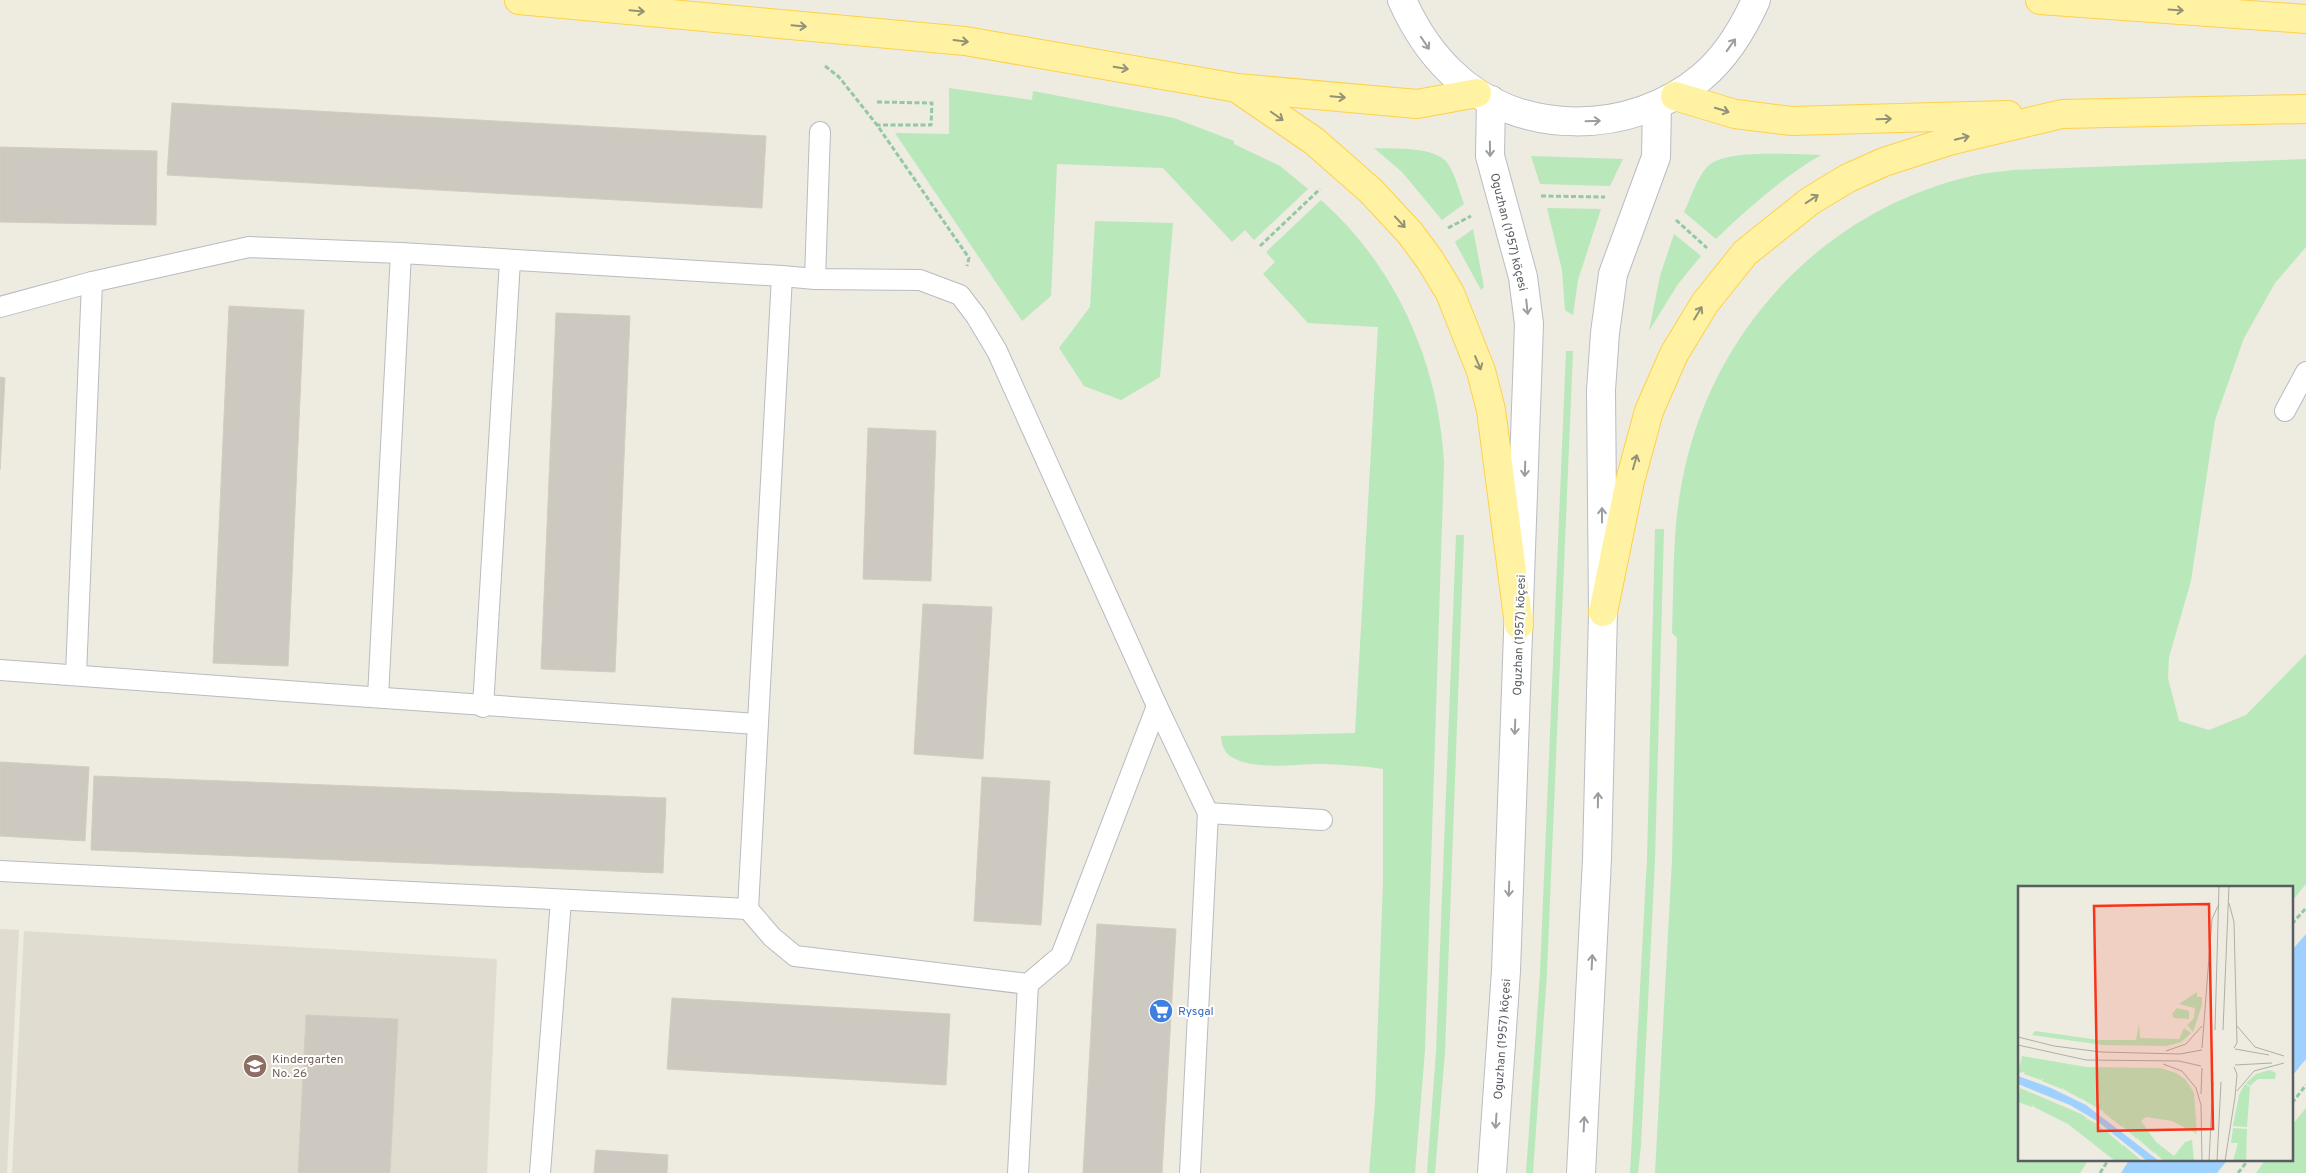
<svg xmlns="http://www.w3.org/2000/svg" width="2306" height="1173" viewBox="0 0 2306 1173" font-family="Overpass,sans-serif">
<style>
.education{fill:#e0ddd0}
.green{fill:#b9e8bb}
.water{fill:#9ed1ff}
.building{fill:#cdc9c1;stroke:#d3cdbe}
.lines{fill:none;stroke-linecap:round;stroke-linejoin:round}
.lane-casing{stroke:#b8bbc1;stroke-width:22}
.secondary-casing{stroke:#b9bcc3;stroke-width:30}
.primary-casing{stroke:#fed148;stroke-width:30}
.path{stroke:#92c9a4;stroke-width:3;stroke-dasharray:5 2.5;stroke-linecap:butt}
.lane{stroke:#fff;stroke-width:20}
.secondary{stroke:#fff;stroke-width:28}
.primary{stroke:#fff3a3;stroke-width:28}
.oneway{stroke:#939279}
.oneway2{stroke:#9b9ea1}
.labels{text-anchor:middle;stroke-width:4;stroke-linejoin:round;paint-order:stroke}
.street-label{font-size:12px;fill:#595d63;stroke:#fff}
.shop-label{font-size:12px;fill:#366cbe;stroke:#fff;text-anchor:start}
.education-label{font-size:12px;fill:#785e54;stroke:#fff;text-anchor:start}
.inset-road{fill:none;stroke:#aeaeaa;stroke-width:1}
.view{fill:#f8341b;fill-opacity:0.15;stroke:#f8341b;stroke-width:2.5}
.inset-edge{fill:none;stroke:#595d63;stroke-width:2.5}
</style>
<rect width="100%" height="100%" fill="#eeebe0"/>
<g class="education">
<polygon points="0,929 19,930 7,1173 0,1173"/>
<polygon points="24,931 497,959 487,1173 12,1173"/>
</g>
<g class="green">
<polygon points="949,88 1032,100 1033,91 1174,118 1234,141 1234,144 1280,166 1308,189 1254,240 1245,230 1232,242 1163,168 1057,164 1051,296 1022,321 895,133 949,134"/>
<path d="M1374,148c20,1 63,-2 74,16 8,12 11,27 16,40l-22,16 -40,-48z"/>
<path d="M1794,154l27,1c-39,23 -72,52 -105,84l-32,-27c7,-14 12,-33 23,-45 15,-16 65,-13 87,-13z"/>
<polygon points="1531,156 1623,159 1610,186 1540,184"/>
<path d="M2306,159v88l-31,36 -31,55 -29,82 -24,161 -22,76 -1,21 11,43 30,9 37,-15 60,-61v230l-14,17v-14h-272v272h69l-9,14h-425l17,-313 5,-222 -5,-5c2,-50 0,-102 10,-151 27,-148 139,-270 286,-305 14,-4 30,-5 45,-7z"/>
<path d="M1321,200c75,66 118,164 123,263l-19,587 -10,123h-46l6,-71 8,-220v-113c-19,-3 -39,-4 -58,-5 -27,-1 -71,8 -95,-8 -6,-4 -9,-13 -9,-20l134,-3 23,-406 -70,-4 -45,-49 12,-12 -9,-10z"/>
<polygon points="1547,208 1601,209 1578,280 1573,315 1565,310 1562,270"/>
<polygon points="1095,221 1173,223 1160,377 1121,400 1084,386 1059,348 1090,307"/>
<polygon points="1473,229 1484,287 1481,290 1455,242"/>
<polygon points="1674,234 1701,256 1678,284 1649,331 1660,276"/>
<polygon points="1566,351 1573,351 1547,973 1533,1173 1526,1173 1540,973"/>
<polygon points="1655,529 1664,529 1655,860 1641,1145 1638,1173 1630,1173 1647,859"/>
<polygon points="1456,535 1464,535 1445,1052 1435,1173 1427,1173 1436,1052"/>
<polygon points="2306,1108 2306,1173 2256,1173 2266,1159 2292,1159 2292,1125"/>
</g>
<g class="water">
<polygon points="2306,934 2306,1059 2292,1076 2292,950"/>
<polygon points="2130,1159 2228,1159 2217,1173 2121,1173"/>
</g>
<g class="building">
<polygon points="172,103 766,136 762,208 167,175"/>
<polygon points="0,147 157,151 156,225 0,222"/>
<polygon points="229,306 304,310 288,666 213,663"/>
<polygon points="556,313 630,316 615,672 541,669"/>
<polygon points="0,377 5,378 0,470"/>
<polygon points="868,428 936,431 931,581 863,579"/>
<polygon points="923,604 992,607 983,759 914,754"/>
<polygon points="0,762 89,767 85,841 0,836"/>
<polygon points="94,776 666,798 663,873 91,850"/>
<polygon points="982,777 1050,781 1041,925 974,921"/>
<polygon points="1097,924 1176,929 1162,1173 1083,1173"/>
<polygon points="672,998 950,1014 946,1085 667,1069"/>
<polygon points="306,1015 398,1019 390,1173 298,1173"/>
<polygon points="596,1150 668,1155 667,1173 594,1173"/>
</g>
<g class="lines">
<g class="lane-casing">
<g id="lane">
<polyline points="815,279 820,132"/>
<polyline points="0,307 92,282 249,247 401,253 782,276"/>
<polyline points="2285,411 2306,372"/>
<path d="M0,670c252,18 505,38 757,54"/>
<polyline points="76,675 92,282"/>
<polyline points="378,697 401,253"/>
<polyline points="483,707 510,261"/>
<polyline points="0,871 748,909 782,276 815,279 920,280 960,295 976,316 997,351 1157,706 1208,813 1322,820"/>
<polyline points="748,909 772,937 795,956 1028,984 1061,956 1157,706"/>
<polyline points="540,1173 561,900"/>
<polyline points="1018,1173 1028,984"/>
<polyline points="1190,1173 1208,813"/>
</g>
</g>
<g class="secondary-casing">
<g id="secondary">
<path d="M1402,0c12,27 27,51 49,72 66,66 181,64 251,5 25,-21 41,-48 54,-77"/>
<polyline points="1491,100 1490,156 1523,277 1529,324 1506,971 1492,1173"/>
<polyline points="1581,1173 1597,859 1603,612 1601,390 1605,333 1613,274 1656,157 1657,106"/>
</g>
</g>
<g class="primary-casing">
<g id="primary">
<polyline points="519,0 965,41 1237,88 1417,104 1477,93"/>
<polyline points="2040,0 2306,19"/>
<polyline points="1238,89 1314,141 1371,191 1410,233 1430,260 1450,293 1481,371 1491,410 1519,625"/>
<polyline points="1675,96 1735,114 1792,121 2008,115"/>
<polyline points="1603,612 1630,481 1649,411 1674,354 1705,303 1745,253 1810,201 1848,178 1884,162 1949,141 2062,114 2306,109"/>
</g>
</g>
<g class="path">
<polyline points="825,66 839,77 877,125 969,258 967,266"/>
<polyline points="877,102 932,103 931,125 877,125"/>
<polyline points="1541,196 1605,197"/>
<polyline points="1676,220 1707,248"/>
<polyline points="1448,228 1471,216"/>
<polyline points="1260,246 1320,189"/>
<polyline points="2292,924 2306,908"/>
<polyline points="2292,1103 2306,1085"/>
<polyline points="2100,1173 2109,1159"/>
<polyline points="2238,1173 2249,1159"/>
</g>
<use href="#lane" class="lane"/>
<use href="#secondary" class="secondary"/>
<use href="#primary" class="primary"/>
</g>
<defs><path id="oneway-shaft" d="M-6 0H5M1.5-3L5.5 0L1.5 3" fill="none" stroke-width="1.6" stroke-linecap="round" stroke-linejoin="round" transform="scale(1.25)"/></defs>
<g class="oneway">
<use href="#oneway-shaft" transform="translate(2176 10) rotate(4)"/>
<use href="#oneway-shaft" transform="translate(637 11) rotate(5)"/>
<use href="#oneway-shaft" transform="translate(799 26) rotate(5)"/>
<use href="#oneway-shaft" transform="translate(961 41) rotate(7)"/>
<use href="#oneway-shaft" transform="translate(1121 68) rotate(10)"/>
<use href="#oneway-shaft" transform="translate(1338 97) rotate(5)"/>
<use href="#oneway-shaft" transform="translate(1722 110) rotate(17)"/>
<use href="#oneway-shaft" transform="translate(1277 116) rotate(35)"/>
<use href="#oneway-shaft" transform="translate(1884 119) rotate(-2)"/>
<use href="#oneway-shaft" transform="translate(1962 138) rotate(-14)"/>
<use href="#oneway-shaft" transform="translate(1812 199) rotate(-33)"/>
<use href="#oneway-shaft" transform="translate(1400 222) rotate(47)"/>
<use href="#oneway-shaft" transform="translate(1698 313) rotate(-59)"/>
<use href="#oneway-shaft" transform="translate(1478 363) rotate(67)"/>
<use href="#oneway-shaft" transform="translate(1635 462) rotate(-74)"/>
</g>
<g class="oneway2">
<use href="#oneway-shaft" transform="translate(1425 43) rotate(56)"/>
<use href="#oneway-shaft" transform="translate(1731 45) rotate(-55)"/>
<use href="#oneway-shaft" transform="translate(1593 121) rotate(-2)"/>
<use href="#oneway-shaft" transform="translate(1490 149) rotate(89)"/>
<use href="#oneway-shaft" transform="translate(1527 307) rotate(84)"/>
<use href="#oneway-shaft" transform="translate(1525 469) rotate(92)"/>
<use href="#oneway-shaft" transform="translate(1602 515) rotate(-90)"/>
<use href="#oneway-shaft" transform="translate(1515 727) rotate(92)"/>
<use href="#oneway-shaft" transform="translate(1598 800) rotate(-89)"/>
<use href="#oneway-shaft" transform="translate(1509 889) rotate(92)"/>
<use href="#oneway-shaft" transform="translate(1592 962) rotate(-87)"/>
<use href="#oneway-shaft" transform="translate(1496 1121) rotate(94)"/>
<use href="#oneway-shaft" transform="translate(1584 1124) rotate(-87)"/>
</g>
<defs>
<g id="supermarket-disc" transform="scale(1.25)"><circle r="9.5" fill="#3f7fe0" stroke="#fff"/><path d="M-6-5.5h2.5l.6 2H6L4.5 2H-2.5L-4.4-4H-6ZM-1.5 3.2a1.3 1.3 0 1 0 .1 0ZM3 3.2a1.3 1.3 0 1 0 .1 0Z" fill="#fff"/></g>
<g id="school-disc" transform="scale(1.25)"><circle r="9.5" fill="#8d6e63" stroke="#fff"/><path d="M0-5L7-2L0 1L-7-2ZM-4 1L0 2.5L4 1V4Q0 6-4 4Z" fill="#fff"/></g>
</defs>
<g fill-rule="evenodd">
<use href="#supermarket-disc" x="1161" y="1011"/>
<use href="#school-disc" x="255" y="1066"/>
</g>
<g class="labels">
<g class="street-label">
<text transform="translate(1509 232) rotate(76)" y="4">Oguzhan (1957) köçesi</text>
<text transform="translate(1519 635) rotate(-88)" y="4">Oguzhan (1957) köçesi</text>
<text transform="translate(1502 1039) rotate(-86)" y="4">Oguzhan (1957) köçesi</text>
</g>
<g class="shop-label">
<text x="1178" y="1015">Rysgal</text>
</g>
<g class="education-label">
<text x="272" y="1063">Kindergarten<tspan x="272" dy="14">No. 26</tspan></text>
</g>
</g>
<g transform="translate(2018 886)">
<rect width="275" height="275" fill="#eeebe0"/>
<path d="M179,106v5h5v8l-9,27 -6,-7 7,-7 1,-10 -16,-4zM159,122l12,3v8l-15,-1 -2,-4zM121,138l1,14 39,1 5,-11 7,5 -10,9 -15,4 -63,-1 -71,-10 3,-4 64,9h37zM4,170l64,11 74,1 16,5 10,7 8,13 3,41 -25,-13 -26,-4 -5,4 15,21 18,14 11,-14 7,-2 2,21h-30l-9,-8 2,-2 -3,2 -16,-14 1,-3 -2,3 -14,-12 1,-3 -2,3 -19,-15v-3l-1,2 -20,-12 2,-2 -3,2 -18,-10 2,-2 -3,2 -20,-8 2,-3 -3,2 -17,-6 1,-2 -7,1zM252,184l6,3 -1,6h-17l-8,7 -4,-3 10,-9zM227,198l5,3 -3,40 -14,-1 6,-31zM2,202l61,26 6,4 -2,3 3,-2 7,4 10,8 -1,3 2,-3 16,14 -1,3 2,-3 19,16h-27l-47,-37 -34,-17v-3l-2,3 -14,-5zM215,242l14,1 -1,32h-13l5,-18h-7z" fill="#b9e8bb"/>
<path d="M0,190l33,12 35,17 73,56h-12l-50,-40 -27,-16 -52,-21z" fill="#9ed1ff"/>
<path class="inset-road" d="M211,17l5,19 3,121 -3,5M219,140l18,21 29,9M197,144l4,-144M205,144l6,-144M0,151l36,9 47,6 79,2 22,-4M0,159l68,15 93,1 22,5M184,162l10,-129 7,-15M217,163l34,6M148,165l20,-7 16,-18M145,178l19,7 14,17 5,17 1,56M217,179l37,-2M219,205l17,-20 30,-8M183,208l1,-26M191,275l4,-79M199,275l4,-79M207,275l10,-64 2,-23 -3,-7"/>
<path class="view" d="M191,18l4,225 -115,2 -4,-225z"/>
<rect width="275" height="275" class="inset-edge"/>
</g>
</svg>
